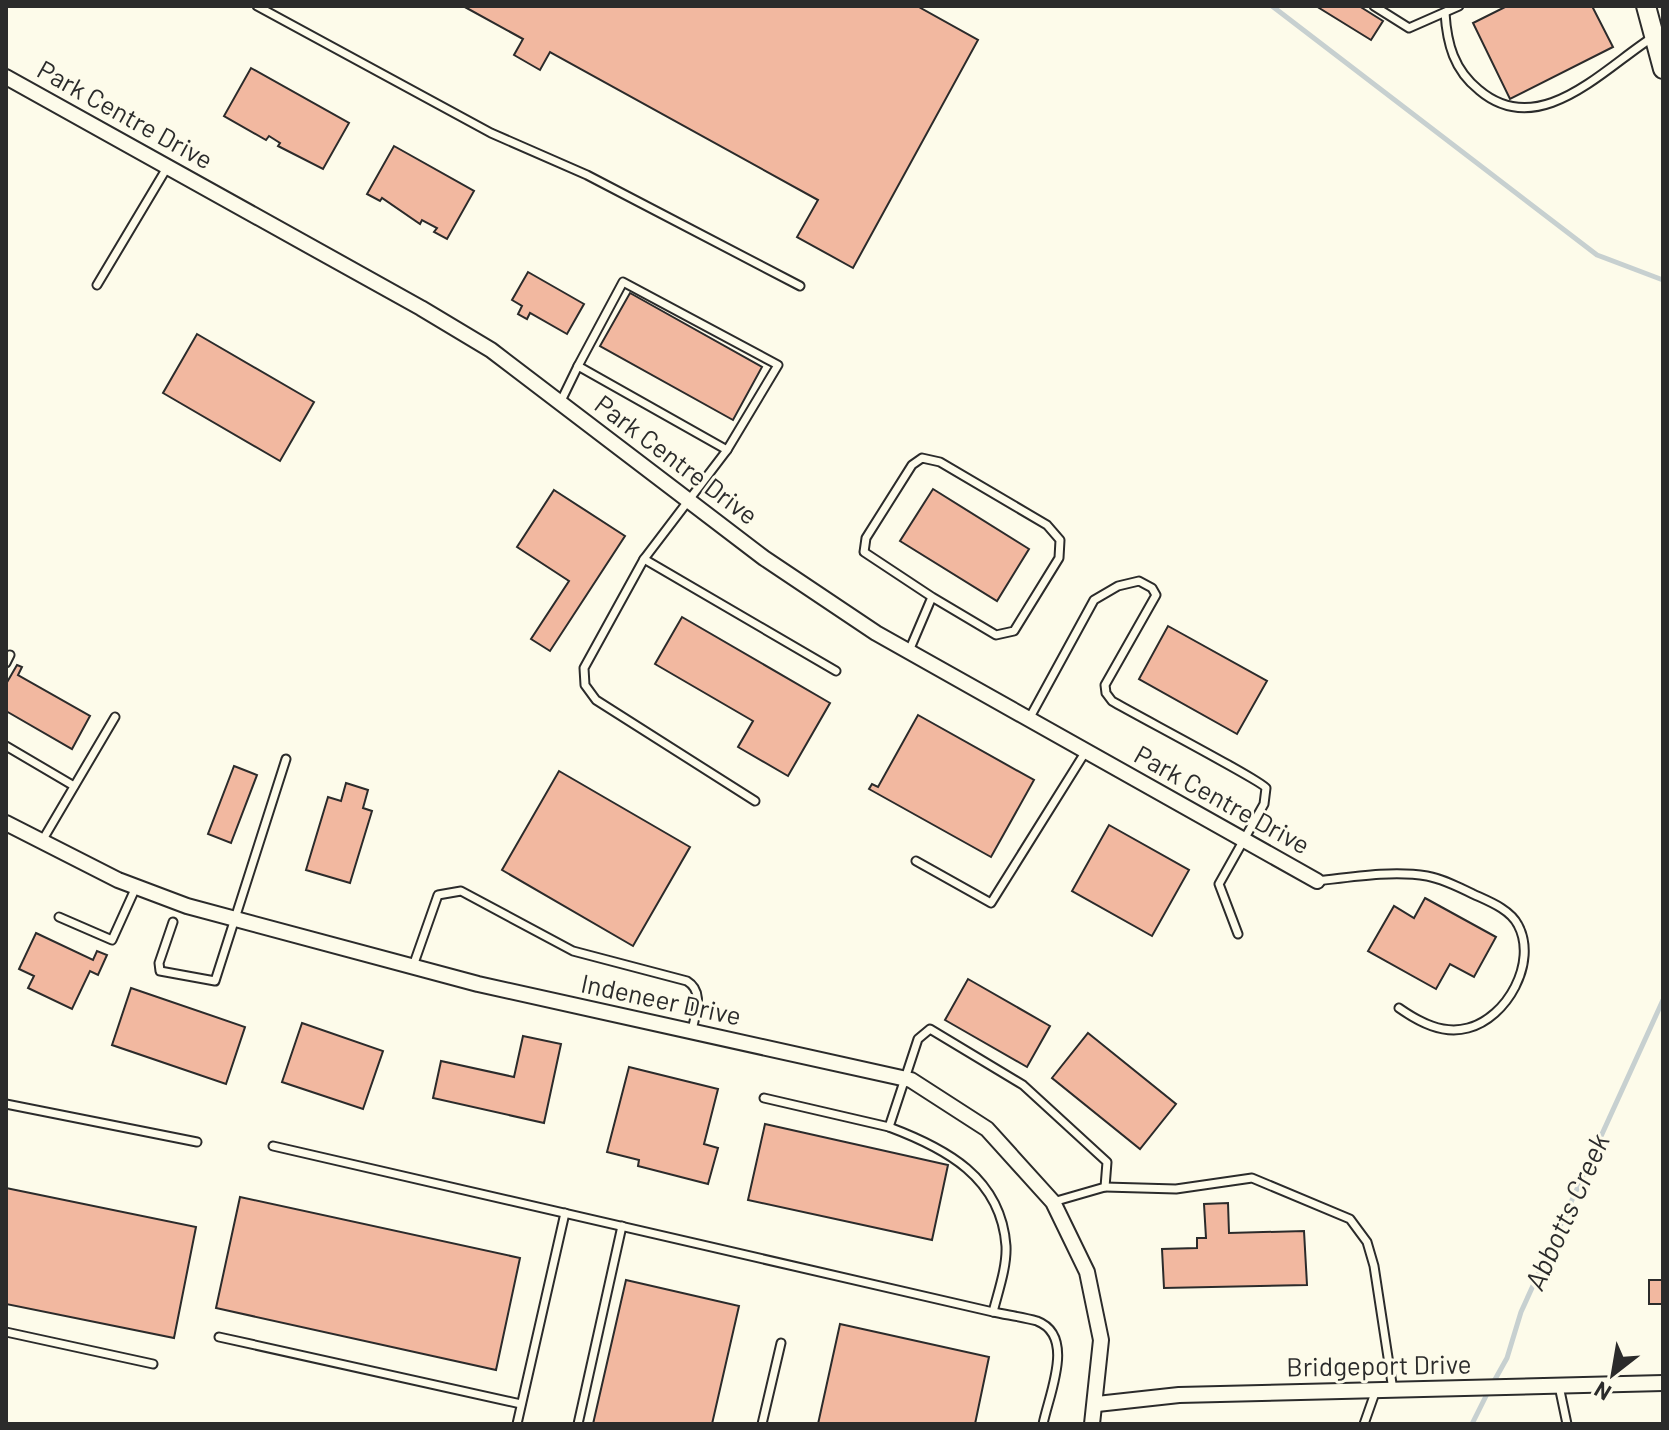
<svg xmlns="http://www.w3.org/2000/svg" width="1669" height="1430" viewBox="0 0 1669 1430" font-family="Barlow,sans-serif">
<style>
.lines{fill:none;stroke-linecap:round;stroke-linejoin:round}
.stream{stroke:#c7d0d0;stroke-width:5}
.building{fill:#f2b8a0;stroke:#2b2b2b;stroke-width:2}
.service-casing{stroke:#2b2b2b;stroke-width:11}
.minor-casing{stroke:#2b2b2b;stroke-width:18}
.tertiary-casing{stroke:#2b2b2b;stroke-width:22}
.service{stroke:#fdfbea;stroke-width:7}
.minor{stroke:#fdfbea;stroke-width:14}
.tertiary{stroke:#fdfbea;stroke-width:18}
.labels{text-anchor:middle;stroke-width:6;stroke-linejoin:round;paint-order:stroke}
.street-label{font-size:26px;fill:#2b2b2b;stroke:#fdfbea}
.water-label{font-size:28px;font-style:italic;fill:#2b2b2b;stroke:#fdfbea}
</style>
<rect width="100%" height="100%" fill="#fdfbea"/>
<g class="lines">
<g class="stream">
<polyline points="1272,6 1597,255 1663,280"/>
<polyline points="1493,1383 1507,1358 1521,1312 1663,1000"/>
<polyline points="1472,1424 1488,1392"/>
</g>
</g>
<g class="building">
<polygon points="463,6 917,6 978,40 853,268 797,237 818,200 550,52 540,70 514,55 523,39"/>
<polygon points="1316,6 1359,6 1383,21 1371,40"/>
<polygon points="1507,6 1592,6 1613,47 1510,99 1473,23"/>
<polygon points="251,68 349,123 323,169 278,146 280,143 269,136 266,140 224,116"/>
<polygon points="394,146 474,191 447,239 434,232 437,228 422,220 420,224 382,198 380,201 367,194"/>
<polygon points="528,272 584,304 567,334 530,313 527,319 518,314 522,306 512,300"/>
<polygon points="630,293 762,367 733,420 600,346"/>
<polygon points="197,334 314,402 280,461 163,393"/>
<polygon points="933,489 1029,549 997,601 900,541"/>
<polygon points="554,490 625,536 550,651 531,639 569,581 517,547"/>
<polygon points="682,617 830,703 788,776 738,747 753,721 655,664"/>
<polygon points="1168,626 1267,681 1237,734 1139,679"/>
<polygon points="17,665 22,667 18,675 90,716 72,749 6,711 6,684"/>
<polygon points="918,715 1034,780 991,857 869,789 872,784 878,787"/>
<polygon points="234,766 257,775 231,843 208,834"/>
<polygon points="559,771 690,847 633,946 502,870"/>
<polygon points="346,783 368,790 363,808 372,811 350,883 306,870 328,797 341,801"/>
<polygon points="1109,825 1189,870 1152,936 1072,891"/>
<polygon points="1425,898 1496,937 1474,977 1450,964 1436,989 1368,951 1394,906 1414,918"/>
<polygon points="36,933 93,960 97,951 107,955 98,975 90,971 72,1009 28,988 34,976 19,969"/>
<polygon points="968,979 1050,1026 1027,1067 945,1020"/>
<polygon points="131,988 245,1027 226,1084 112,1045"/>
<polygon points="302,1023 383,1051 363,1109 282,1082"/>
<polygon points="1088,1033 1176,1104 1140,1149 1052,1078"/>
<polygon points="523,1036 561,1044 544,1123 433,1098 441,1061 514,1077"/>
<polygon points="629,1067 718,1089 704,1144 718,1148 708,1184 638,1166 639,1160 607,1152"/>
<polygon points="765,1124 948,1165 932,1240 748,1200"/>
<polygon points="6,1188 196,1227 174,1338 6,1304"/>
<polygon points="240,1197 520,1258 496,1370 216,1308"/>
<polygon points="1228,1203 1229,1233 1304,1231 1307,1285 1164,1288 1162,1249 1197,1248 1197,1238 1206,1238 1204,1204"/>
<polygon points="626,1280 739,1306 712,1424 593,1424"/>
<rect x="1649" y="1280" width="14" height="24"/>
<polygon points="840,1324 989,1357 975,1424 818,1424"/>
</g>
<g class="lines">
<g class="service-casing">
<g id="service">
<polyline points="257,6 491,133 587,175 800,286"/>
<polyline points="1374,6 1409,28 1459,6"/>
<path d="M1445,13c2,31 9,57 34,77 60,51 124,-21 174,-53"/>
<polyline points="97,285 168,166"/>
<polyline points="578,366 623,282 778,365 727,450"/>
<polyline points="560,403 578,366 727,450 644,559 584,668 585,685 596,700 755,801"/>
<polyline points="644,559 836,671"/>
<polyline points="909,651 932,597 996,635 1014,631 1059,558 1060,540 1047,525 940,462 922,458 912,465 866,538 864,552 932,597"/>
<polyline points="6,663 10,655"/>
<path d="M1029,719l65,-119 24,-14 21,-5 13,7 4,7 -51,90 1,8 6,8c20,12 150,80 154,87l-2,16 -45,80 19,50"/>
<polyline points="6,746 74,786"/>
<polyline points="42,841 115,717"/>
<polyline points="916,861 991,903 1086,751"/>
<path d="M1317,881c34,-4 76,-11 110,-5 16,3 32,11 46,18 15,7 37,15 45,31 20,37 -11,93 -50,103 -25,7 -49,-6 -69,-20"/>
<polyline points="59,917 112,940 136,887"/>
<polyline points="173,922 159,963 160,971 215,981 286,759"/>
<path d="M413,966l25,-71 23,-4 112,60 114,30c18,11 8,32 5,50"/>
<polyline points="764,1098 889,1127 918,1039 930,1029 1023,1085 1107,1162 1105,1187 1053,1202"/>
<polyline points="6,1104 197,1142"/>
<path d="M889,1127c56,21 112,50 117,119 1,21 -8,46 -13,66 14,3 30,5 44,9 39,15 12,73 6,103"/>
<polyline points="273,1146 993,1312"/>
<polyline points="1105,1187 1176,1189 1252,1178 1350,1219 1367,1242 1374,1266 1393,1390"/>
<polyline points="6,1332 153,1364"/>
<polyline points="219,1337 521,1404"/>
<polyline points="1559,1386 1567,1424"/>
<polyline points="517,1424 565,1213"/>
<polyline points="578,1424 622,1226"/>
<polyline points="762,1424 781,1343"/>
<polyline points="1364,1424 1376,1390"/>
</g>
</g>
<g class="minor-casing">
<g id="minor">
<polyline points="6,77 421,308 491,350 764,558 876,633 1317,881"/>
<polyline points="6,823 118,880 187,906 478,984 911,1080 987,1129 1053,1202 1087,1272 1101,1340 1092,1424"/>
<polyline points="1097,1404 1179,1395 1663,1383"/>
</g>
</g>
<g class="tertiary-casing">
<polyline id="tertiary" points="1646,6 1663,69"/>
</g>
<use href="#service" class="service"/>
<use href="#minor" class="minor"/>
<use href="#tertiary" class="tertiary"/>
</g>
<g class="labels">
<g class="street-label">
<text transform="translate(125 115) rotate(29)" y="9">Park Centre Drive</text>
<text transform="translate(676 460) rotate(37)" y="9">Park Centre Drive</text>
<text transform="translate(1222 800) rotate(29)" y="9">Park Centre Drive</text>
<text transform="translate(661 1000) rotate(12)" y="9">Indeneer Drive</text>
<text transform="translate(1379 1366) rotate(-1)" y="9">Bridgeport Drive</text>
</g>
<g class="water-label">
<text transform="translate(1567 1212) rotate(-66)" y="10">Abbotts Creek</text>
</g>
</g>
<rect width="1669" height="1430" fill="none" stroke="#2b2b2b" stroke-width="16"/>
<g transform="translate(1613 1374) rotate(211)" stroke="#fdfbea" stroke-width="6" paint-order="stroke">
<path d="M0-6L14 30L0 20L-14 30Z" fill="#2b2b2b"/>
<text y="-12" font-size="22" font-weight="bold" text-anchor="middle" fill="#2b2b2b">N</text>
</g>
</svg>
